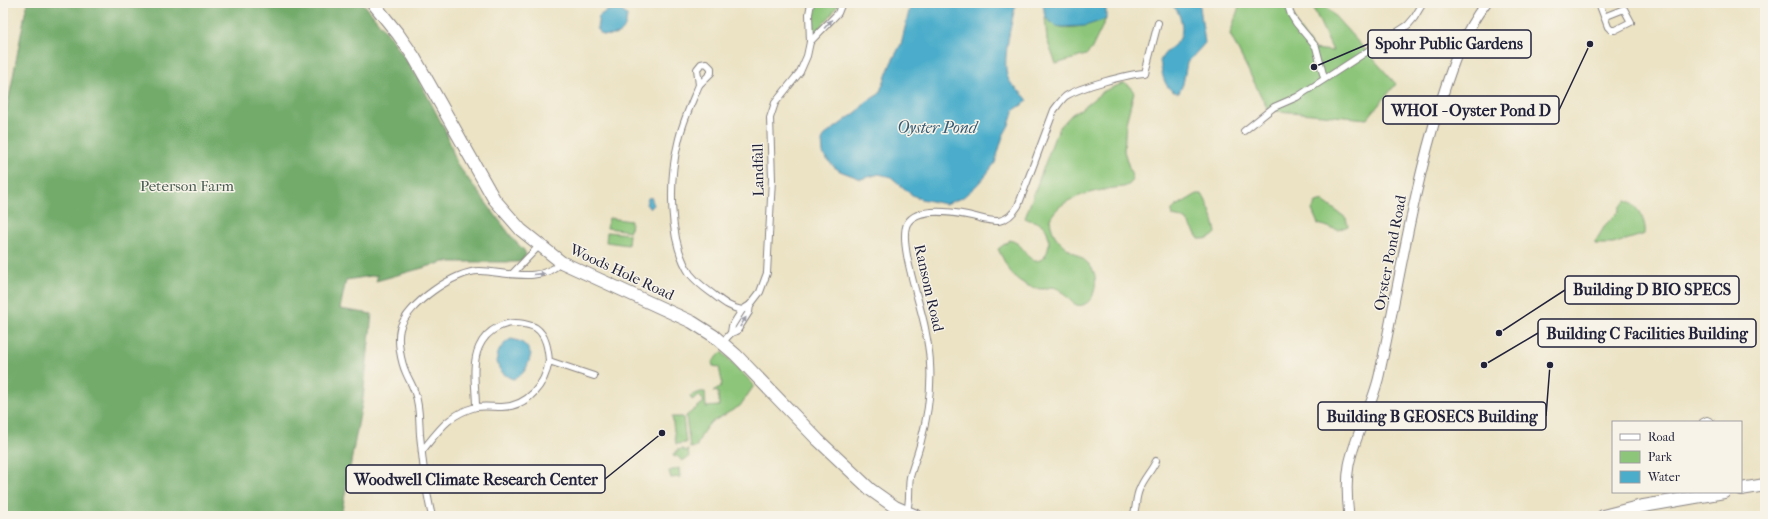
<svg xmlns="http://www.w3.org/2000/svg" width="1768" height="519" viewBox="0 0 1768 519" font-family="'IM FELL French Canon',serif">
<style>
.green{fill:#8dc67a;stroke:#58745a}
.forest{fill:#72ab6a;stroke:#4a6652}
.water{fill:#4cadcb;stroke:#376883}
.lines{fill:none;stroke-linecap:round;stroke-linejoin:round}
.street-casing{stroke:#878280;stroke-width:8}
.secondary-casing{stroke:#878280;stroke-width:11}
.highway-casing{stroke:#878280;stroke-width:14}
.street{stroke:#fff;stroke-width:6}
.secondary{stroke:#fff;stroke-width:9}
.highway{stroke:#fff;stroke-width:12}
.oneway{fill:#9c9ca7}
.labels{text-anchor:middle;stroke-width:3;stroke-linejoin:round;paint-order:stroke}
.street-label{font-size:15px;fill:#22223b;stroke:#f7f3e8}
.park-label{font-size:15px;fill:#475b51;stroke:#f7f3e8}
.water-label{font-size:16px;font-style:italic;fill:#335a75;stroke:#f7f3e8}
.leader{fill:none;stroke:#22223b;stroke-width:1.5}
.callout-dot{fill:#22223b;stroke:#f7f3e8;stroke-width:1.5}
.callout{fill:#f7f3e8;stroke:#22223b;stroke-width:1.5}
.callout-label{font-size:16px;text-anchor:middle;font-weight:bold;fill:#22223b}
</style>
<rect width="100%" height="100%" fill="#f7f3e8"/>
<filter id="ink" filterUnits="userSpaceOnUse"><feTurbulence type="fractalNoise" baseFrequency=".025" numOctaves="2"/><feDisplacementMap in="SourceGraphic" scale="8" xChannelSelector="R" yChannelSelector="G"/><feConvolveMatrix kernelMatrix="1 2 1 2 8 2 1 2 1" color-interpolation-filters="sRGB"/></filter>
<filter id="wash" filterUnits="userSpaceOnUse"><feTurbulence type="fractalNoise" baseFrequency=".012" numOctaves="4" result="noise"/><feDisplacementMap in="SourceGraphic" scale="16" xChannelSelector="R" yChannelSelector="G"/><feGaussianBlur stdDeviation="0.9" result="paint"/><feColorMatrix in="noise" values="0 0 0 0 0 0 0 0 0 0 0 0 0 0 0 0 0 1.4 0 .05"/><feComposite in="paint" operator="in"/></filter>
<g filter="url(#wash)">
<rect width="100%" height="100%" fill="#ece3c5"/>
<g class="green">
<polygon points="814,3 839,3 832,14 814,34 812,15"/>
<polygon points="1240,3 1288,3 1298,27 1314,49 1333,51 1311,3 1323,3 1396,84 1367,119 1268,110 1230,34"/>
<path d="M1045,17c3,2 6,6 10,8 13,7 38,-2 51,-6l-15,31 -5,5 -30,9 -9,-24z"/>
<path d="M1124,83l5,3 5,6 -8,31 -2,28 9,29c-5,8 -11,7 -19,8 -23,4 -53,9 -64,31 1,5 1,10 4,15 13,24 52,23 39,61 -1,3 -3,5 -5,7 -16,13 -21,-14 -36,-15 -3,0 -6,2 -9,2 -6,0 -15,-2 -20,-6 -13,-7 -18,-21 -25,-34l12,-9c14,4 14,15 24,21 16,1 18,-23 11,-33 -5,-7 -13,-6 -20,-10l29,-79 6,-12 12,-13 6,-3 26,-20z"/>
<path d="M1197,194h5c7,11 12,27 14,39 -5,6 -10,6 -17,6l-13,-20 -14,-3 -1,-5 4,-4z"/>
<polygon points="1323,201 1346,218 1348,226 1338,230 1318,224 1312,210 1316,203"/>
<path d="M1626,201c11,3 21,21 19,33l-32,10h-18v-2l11,-18 12,-12 2,-6z"/>
<polygon points="609,218 631,221 630,231 607,228"/>
<polygon points="607,232 629,234 628,245 606,242"/>
<polygon points="722,352 753,384 753,387 740,406 710,423 703,432 696,447 690,448 686,416 704,402 699,395 692,400 690,396 700,392 705,392 706,407 719,406 718,392 713,391 720,388 722,382 719,367 713,366 712,362"/>
<polygon points="672,417 683,417 686,443 676,444"/>
<polygon points="684,449 684,451 688,450 689,457 682,461 677,456 674,457 673,454 677,452 677,450"/>
<polygon points="679,468 680,477 671,478 669,471"/>
</g>
<polygon class="forest" points="27,3 363,3 392,39 418,78 446,132 457,164 514,240 524,250 526,255 520,262 444,262 376,281 378,275 346,280 340,309 372,314 363,398 341,516 3,516 3,129"/>
<g class="water">
<path d="M911,3h105c-4,19 -16,62 -7,77 5,9 14,12 19,21l-14,9 -5,15 -6,11 -8,27 -10,13 -9,10 -14,12 -17,6 -24,-5 -9,-4 -21,-18 -12,-3 -18,5 -21,-8 -7,-5 -8,-9 -2,-4 -1,-12 3,-6 33,-24 8,-9 13,-8 12,-31 10,-19z"/>
<polygon points="1043,3 1106,3 1106,19 1085,26 1064,27 1055,26 1045,17"/>
<path d="M1165,3h36l-1,4 5,36 -18,20 -4,21 -4,9c-15,-1 -17,-20 -19,-32 4,-10 13,-13 19,-21 6,-9 2,-26 -5,-33 -2,-2 -6,-2 -9,-4z"/>
<path d="M619,9l8,6c-1,17 -7,22 -25,20l-5,-7 2,-12 7,-5z"/>
<polygon points="651,197 654,205 650,209 646,204 648,198"/>
<path d="M511,339c11,2 15,5 20,15 -3,12 -6,21 -18,25 -21,-7 -21,-30 -2,-40z"/>
</g>
</g>
<g filter="url(#ink)">
<g class="lines">
<g class="street-casing">
<g id="street">
<polyline points="1287,3 1291,15 1296,23 1316,47 1324,78"/>
<polyline points="1599,3 1608,27 1611,30 1615,30 1631,22 1624,9 1604,17"/>
<polyline points="810,42 838,13 842,3"/>
<polygon points="706,63 711,68 711,73 699,85 697,69 701,64"/>
<path d="M699,85c-8,19 -17,38 -21,58 -9,36 -10,98 12,131 6,7 13,13 20,18 11,8 19,16 32,18"/>
<polyline points="1244,131 1274,107 1297,97 1408,25 1414,18 1423,3"/>
<polyline points="513,273 539,246"/>
<polyline points="731,333 732,326 742,310 750,305 760,292 767,273 772,179 770,118 775,103 800,72 807,56 810,42 809,14 811,3"/>
<polyline points="722,343 731,333 737,331 749,312 750,305"/>
<path d="M549,361c-4,24 -21,45 -47,46 -9,0 -17,-1 -26,0 0,-19 -5,-42 3,-60 8,-18 27,-27 45,-23 4,1 9,2 12,4 10,7 12,21 13,33l45,15"/>
<polyline points="1703,422 1707,420 1711,422"/>
<path d="M422,451c17,-21 27,-37 54,-44"/>
<path d="M906,513c5,-10 2,-25 4,-36 3,-11 7,-21 10,-32 7,-26 12,-53 10,-81 0,-12 -3,-24 -5,-36 -4,-23 -27,-85 -18,-104 9,-17 44,-12 60,-9 21,4 36,15 51,-9l36,-96c4,-5 7,-10 12,-14 14,-9 62,-22 79,-23l13,-50"/>
<path d="M432,516c-7,-26 -9,-54 -12,-81 -1,-14 0,-29 -5,-42 -2,-7 -6,-13 -9,-20 -5,-11 -9,-32 -6,-44 6,-24 56,-59 80,-58 26,1 62,13 81,-9"/>
<path d="M1133,516c4,-9 2,-18 7,-28 4,-10 12,-18 16,-27"/>
</g>
</g>
<g class="secondary-casing">
<path id="secondary" d="M1349,516c-2,-17 -3,-34 0,-51 6,-30 23,-58 30,-89 20,-91 33,-183 61,-272 11,-35 23,-72 46,-101"/>
</g>
<g class="highway-casing">
<g id="highway">
<polyline points="373,3 398,34 414,57 494,199 521,230 561,262 692,322 714,336 736,355 818,440 871,490 895,507 916,516"/>
<polyline points="1741,489 1765,485"/>
<polyline points="1603,516 1638,507 1724,492"/>
</g>
</g>
<use href="#street" class="street"/>
<use href="#secondary" class="secondary"/>
<use href="#highway" class="highway"/>
</g>
<defs><path id="oneway-solid" d="M-6-.8H1V-3.2L6.5 0L1 3.2V.8H-6Z"/></defs>
<g class="oneway">
<use href="#oneway-solid" transform="translate(828 24) rotate(-49)"/>
<use href="#oneway-solid" transform="translate(539 274) rotate(-5)"/>
<use href="#oneway-solid" transform="translate(743 322) rotate(-58)"/>
</g>
</g>
<g class="labels">
<g class="street-label">
<text transform="translate(758 170) rotate(-91)" y="5">Landfall</text>
<text transform="translate(1390 253) rotate(-79)" y="5">Oyster Pond Road</text>
<text transform="translate(622 272) rotate(25)" y="5">Woods Hole Road</text>
<text transform="translate(929 288) rotate(77)" y="5">Ransom Road</text>
</g>
<g class="park-label">
<text x="187" y="191">Peterson Farm</text>
</g>
<g class="water-label">
<text x="937" y="133">Oyster Pond</text>
</g>
</g>
<path class="leader" d="M1314 67L1368 44M1590 44L1559 110M1499 333L1565 290M1484 365L1538 333M1550 365L1546 416M662 433L605 479"/>
<g class="callout-dot">
<circle cx="1314" cy="67" r="4"/>
<circle cx="1590" cy="44" r="4"/>
<circle cx="1499" cy="333" r="4"/>
<circle cx="1484" cy="365" r="4"/>
<circle cx="1550" cy="365" r="4"/>
<circle cx="662" cy="433" r="4"/>
</g>
<g class="callout">
<rect x="1368" y="30" width="163" height="28" rx="4"/>
<rect x="1383" y="96" width="176" height="28" rx="4"/>
<rect x="1565" y="276" width="174" height="28" rx="4"/>
<rect x="1538" y="319" width="218" height="28" rx="4"/>
<rect x="1318" y="402" width="228" height="28" rx="4"/>
<rect x="346" y="465" width="259" height="28" rx="4"/>
</g>
<g class="callout-label">
<text x="1449" y="49">Spohr Public Gardens</text>
<text x="1471" y="116">WHOI - Oyster Pond D</text>
<text x="1652" y="295">Building D BIO SPECS</text>
<text x="1647" y="339">Building C Facilities Building</text>
<text x="1432" y="422">Building B GEOSECS Building</text>
<text x="476" y="485">Woodwell Climate Research Center</text>
</g>
<rect width="1768" height="519" fill="none" stroke="#f7f3e8" stroke-width="16"/>
<rect x="1612" y="421" width="130" height="72" fill="#f7f3e8" stroke="#a29fa3"/>
<rect x="1620" y="434" width="20" height="6" fill="#ffffff" stroke="#a29fa3"/>
<text x="1648" y="441" font-size="12" fill="#22223b">Road</text>
<rect x="1620" y="451" width="20" height="12" fill="#8dc67a" stroke="#a29fa3"/>
<text x="1648" y="461" font-size="12" fill="#22223b">Park</text>
<rect x="1620" y="471" width="20" height="12" fill="#4cadcb" stroke="#a29fa3"/>
<text x="1648" y="481" font-size="12" fill="#22223b">Water</text>
</svg>
